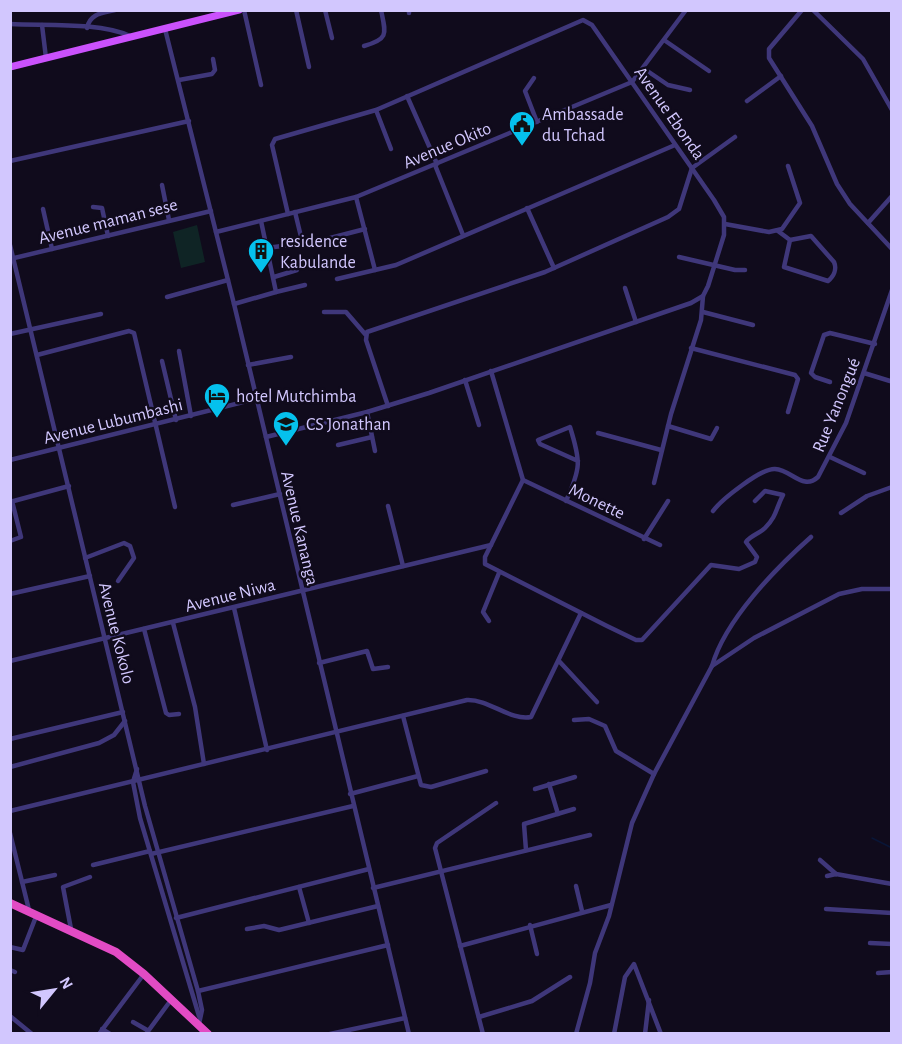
<svg xmlns="http://www.w3.org/2000/svg" width="902" height="1044" viewBox="0 0 902 1044" font-family="'Alegreya Sans',sans-serif">
<style>
.green{fill:#0f2425}
.lines{fill:none;stroke-linecap:round;stroke-linejoin:round}
.stream{stroke:#091637;stroke-width:1.5}
.minor{stroke:#3f377a;stroke-width:4.5}
.primary{stroke:#ca51fc;stroke-width:7}
.trunk{stroke:#e24bc4;stroke-width:8}
.labels{text-anchor:middle;stroke-width:5;stroke-linejoin:round;paint-order:stroke}
.street-label{font-size:18px;fill:#d2c7fe;stroke:#100b1c}
.poi-label{font-size:18px;fill:#d2c7fe;stroke:#100b1c;text-anchor:start}
</style>
<rect width="100%" height="100%" fill="#100b1c"/>
<polygon class="green" points="197,225 205,262 181,268 173,232"/>
<g class="lines">
<polyline class="stream" points="872,838 892,848"/>
<g class="minor">
<polyline points="244,10 261,85"/>
<polyline points="296,10 309,67"/>
<polyline points="325,10 332,38"/>
<polyline points="409,10 409,13"/>
<polyline points="802,10 769,49 769,58 812,126 837,184 850,204 892,249"/>
<polyline points="813,10 863,59 892,110"/>
<path d="M10,24c36,2 89,-2 120,12"/>
<polyline points="42,25 46,58"/>
<path d="M87,28c3,-15 16,-15 28,-18"/>
<polyline points="165,29 234,304 409,1034"/>
<polyline points="664,40 709,71"/>
<path d="M364,46c25,-7 22,-12 17,-36"/>
<polyline points="643,68 668,85 690,90"/>
<polyline points="534,78 525,91 537,122"/>
<polyline points="179,80 212,74 215,70 213,59"/>
<polyline points="407,96 437,164"/>
<polyline points="747,101 781,76"/>
<polyline points="376,110 391,149"/>
<polyline points="10,161 189,121"/>
<polyline points="435,165 463,235"/>
<polyline points="162,185 169,220"/>
<polyline points="356,197 375,270"/>
<polyline points="93,207 102,208 108,236"/>
<polyline points="527,208 554,268"/>
<polyline points="43,209 52,249"/>
<polyline points="295,212 303,245 365,229"/>
<polyline points="868,223 892,196"/>
<polyline points="725,224 769,232 782,229 800,203 788,166"/>
<path d="M778,231l12,9 21,-4 23,26c3,7 0,14 -6,19l-44,-14 6,-27"/>
<polyline points="216,232 356,197 632,82 686,10"/>
<polyline points="10,245 145,806 198,991 202,1010 199,1024"/>
<polyline points="267,248 289,245"/>
<polyline points="250,249 266,245"/>
<polyline points="679,257 735,270 745,270"/>
<polyline points="10,259 211,211"/>
<polyline points="274,277 297,270"/>
<polyline points="337,279 396,265 675,145"/>
<polyline points="625,288 636,322"/>
<polyline points="276,292 305,285"/>
<polyline points="167,297 228,280"/>
<polyline points="234,304 276,292 261,221"/>
<polyline points="324,312 346,312 365,334"/>
<polyline points="703,312 753,325"/>
<polyline points="10,334 101,314"/>
<polyline points="691,348 795,375 798,379 788,412"/>
<polyline points="179,351 191,416"/>
<polyline points="37,355 129,331 134,333 175,507"/>
<polyline points="162,361 176,420"/>
<polyline points="248,365 291,357"/>
<path d="M491,371l32,109 -38,77v7l122,62 29,14h6l69,-75 28,4 16,-7 2,-5 -11,-15c5,-7 13,-8 19,-14 12,-12 11,-20 18,-33l-18,-4 -10,10"/>
<polyline points="864,373 890,381"/>
<polyline points="465,380 479,425"/>
<polyline points="830,382 815,377 811,373 824,335 830,333 875,344"/>
<polyline points="388,406 366,340 367,332 545,272 668,217 679,209 692,168 735,137"/>
<polyline points="367,412 375,451"/>
<polyline points="668,426 711,439 717,428"/>
<polyline points="598,433 661,450"/>
<polyline points="266,437 367,412 429,393 691,303 703,296 708,286 724,235 724,217 714,200 592,25 583,20 376,110 275,139 272,145 288,214"/>
<polyline points="338,445 372,437"/>
<polyline points="830,457 864,473"/>
<polyline points="10,460 256,399"/>
<polyline points="523,480 660,545"/>
<polyline points="654,483 671,414 701,320 703,296"/>
<path d="M566,501c15,-33 15,-39 4,-74l-32,13 2,4 38,17"/>
<polyline points="10,502 69,486"/>
<polyline points="233,505 280,494"/>
<polyline points="388,506 403,566"/>
<path d="M713,511c8,-11 48,-43 62,-42 17,1 28,22 43,8l28,-54 46,-133"/>
<polyline points="841,513 867,496 892,487"/>
<polyline points="644,539 668,501"/>
<polyline points="10,541 21,537 12,501"/>
<polyline points="85,558 124,543 130,546 134,558 118,581"/>
<polyline points="10,594 90,576"/>
<polyline points="234,608 267,750"/>
<polyline points="489,621 483,612 499,573"/>
<polyline points="173,623 195,707 204,764"/>
<polyline points="144,629 166,713 169,715 179,714"/>
<polyline points="10,661 491,545"/>
<polyline points="559,661 597,702"/>
<polyline points="319,663 367,651 373,669 388,667"/>
<polyline points="712,666 754,638 839,594 862,589 892,589"/>
<polyline points="403,716 421,785 431,787 486,771"/>
<polyline points="574,720 589,719 605,726 616,751 654,774"/>
<polyline points="10,739 123,712"/>
<polyline points="10,767 99,743 114,735 125,721"/>
<polyline points="137,769 133,782 140,818 199,1016"/>
<polyline points="549,784 558,814"/>
<polyline points="535,789 575,777"/>
<polyline points="350,794 418,776"/>
<path d="M10,811l457,-111c22,-1 43,21 64,17l50,-104"/>
<polyline points="10,833 29,910"/>
<polyline points="526,850 524,824 574,809"/>
<polyline points="151,854 353,806"/>
<polyline points="820,860 836,874"/>
<polyline points="93,865 150,851"/>
<polyline points="827,876 836,874 892,884"/>
<polyline points="22,882 55,875"/>
<polyline points="576,886 582,911"/>
<polyline points="299,887 309,923"/>
<polyline points="373,888 590,835"/>
<polyline points="826,909 892,913"/>
<polyline points="176,918 369,869"/>
<polyline points="530,925 537,954"/>
<polyline points="71,929 63,887 90,877"/>
<polyline points="247,929 264,926 279,930 378,906"/>
<polyline points="870,943 892,944"/>
<polyline points="460,946 611,905"/>
<polyline points="10,947 23,950 37,914"/>
<polyline points="10,970 15,972"/>
<polyline points="878,973 892,972"/>
<polyline points="198,991 388,945"/>
<polyline points="10,1016 32,1034"/>
<polyline points="479,1017 532,1001 570,977"/>
<polyline points="133,1022 147,1030"/>
<polyline points="102,1029 110,1034"/>
<polyline points="99,1034 144,974"/>
<polyline points="146,1034 171,1000"/>
<polyline points="330,1034 405,1018"/>
<polyline points="483,1034 435,848 437,843 496,803"/>
<path d="M576,1034l14,-51 5,-30 14,-37 23,-93 22,-49 58,-108c13,-46 64,-98 99,-129"/>
<polyline points="614,1034 625,977 634,964 661,1034"/>
<polyline points="645,1034 649,1000"/>
</g>
<polyline class="primary" points="10,67 239,10"/>
<polyline class="trunk" points="10,903 116,952 144,974 208,1034"/>
</g>
<defs>
<g id="civic-pin" transform="scale(1.35)"><path d="M0 17L-7.5 6A9.5 9.5 0 1 1 7.5 6Z" fill="#05c1ed" stroke="#100b1c"/><path d="M-.6-6.5H3V-4.5H.6V-3L4-1V1h2V6H-6V1h2V-1L-.6-3ZM-1.2 2.5V6h2.4V2.5Z" fill="#111"/></g>
<g id="building-pin" transform="scale(1.35)"><path d="M0 17L-7.5 6A9.5 9.5 0 1 1 7.5 6Z" fill="#05c1ed" stroke="#100b1c"/><path d="M-4-6H4V6H1V3H-1V6H-4ZM-2.5-4.3h1.7v1.8h-1.7ZM.8-4.3h1.7v1.8H.8ZM-2.5-1h1.7V.8h-1.7ZM.8-1h1.7V.8H.8Z" fill="#111"/></g>
<g id="hotel-pin" transform="scale(1.35)"><path d="M0 17L-7.5 6A9.5 9.5 0 1 1 7.5 6Z" fill="#05c1ed" stroke="#100b1c"/><path d="M-6-4.5h1.5V1H6V5H4.5V3h-9V5H-6ZM-4 0a1.8 1.8 0 1 1 3.6 0ZM.5 0V-2.5h3Q6-2.5 6 0Z" fill="#111"/></g>
<g id="school-pin" transform="scale(1.35)"><path d="M0 17L-7.5 6A9.5 9.5 0 1 1 7.5 6Z" fill="#05c1ed" stroke="#100b1c"/><path d="M0-5L7-2L0 1L-7-2ZM-4 1L0 2.5L4 1V4Q0 6-4 4Z" fill="#111"/></g>
</defs>
<g fill-rule="evenodd">
<use href="#civic-pin" x="522" y="124"/>
<use href="#building-pin" x="261" y="251"/>
<use href="#hotel-pin" x="217" y="396"/>
<use href="#school-pin" x="286" y="424"/>
</g>
<g class="labels">
<g class="street-label">
<text transform="translate(670 113) rotate(55)" y="6">Avenue Ebonda</text>
<text transform="translate(447 145) rotate(-23)" y="6">Avenue Okito</text>
<text transform="translate(108 221) rotate(-14)" y="6">Avenue maman sese</text>
<text transform="translate(836 405) rotate(-68)" y="6">Rue Yanongué</text>
<text transform="translate(113 421) rotate(-14)" y="6">Avenue Lubumbashi</text>
<text transform="translate(597 501) rotate(26)" y="6">Monette</text>
<text transform="translate(300 528) rotate(77)" y="6">Avenue Kananga</text>
<text transform="translate(230 595) rotate(-14)" y="6">Avenue Niwa</text>
<text transform="translate(117 633) rotate(76)" y="6">Avenue Kokolo</text>
</g>
<g class="poi-label">
<text x="542" y="120">Ambassade<tspan x="542" dy="21">du Tchad</tspan></text>
<text x="280" y="247">residence<tspan x="280" dy="21">Kabulande</tspan></text>
<text x="236" y="402">hotel Mutchimba</text>
<text x="306" y="430">CS Jonathan</text>
</g>
</g>
<rect width="902" height="1044" fill="none" stroke="#d2c7fe" stroke-width="24"/>
<g transform="translate(54 990) rotate(60)" stroke="#100b1c" stroke-width="4.5" paint-order="stroke">
<path d="M0-4.5L10 22L0 15L-10 22Z" fill="#d2c7fe"/>
<text y="-9" font-size="16" font-weight="bold" text-anchor="middle" fill="#d2c7fe">N</text>
</g>
</svg>
